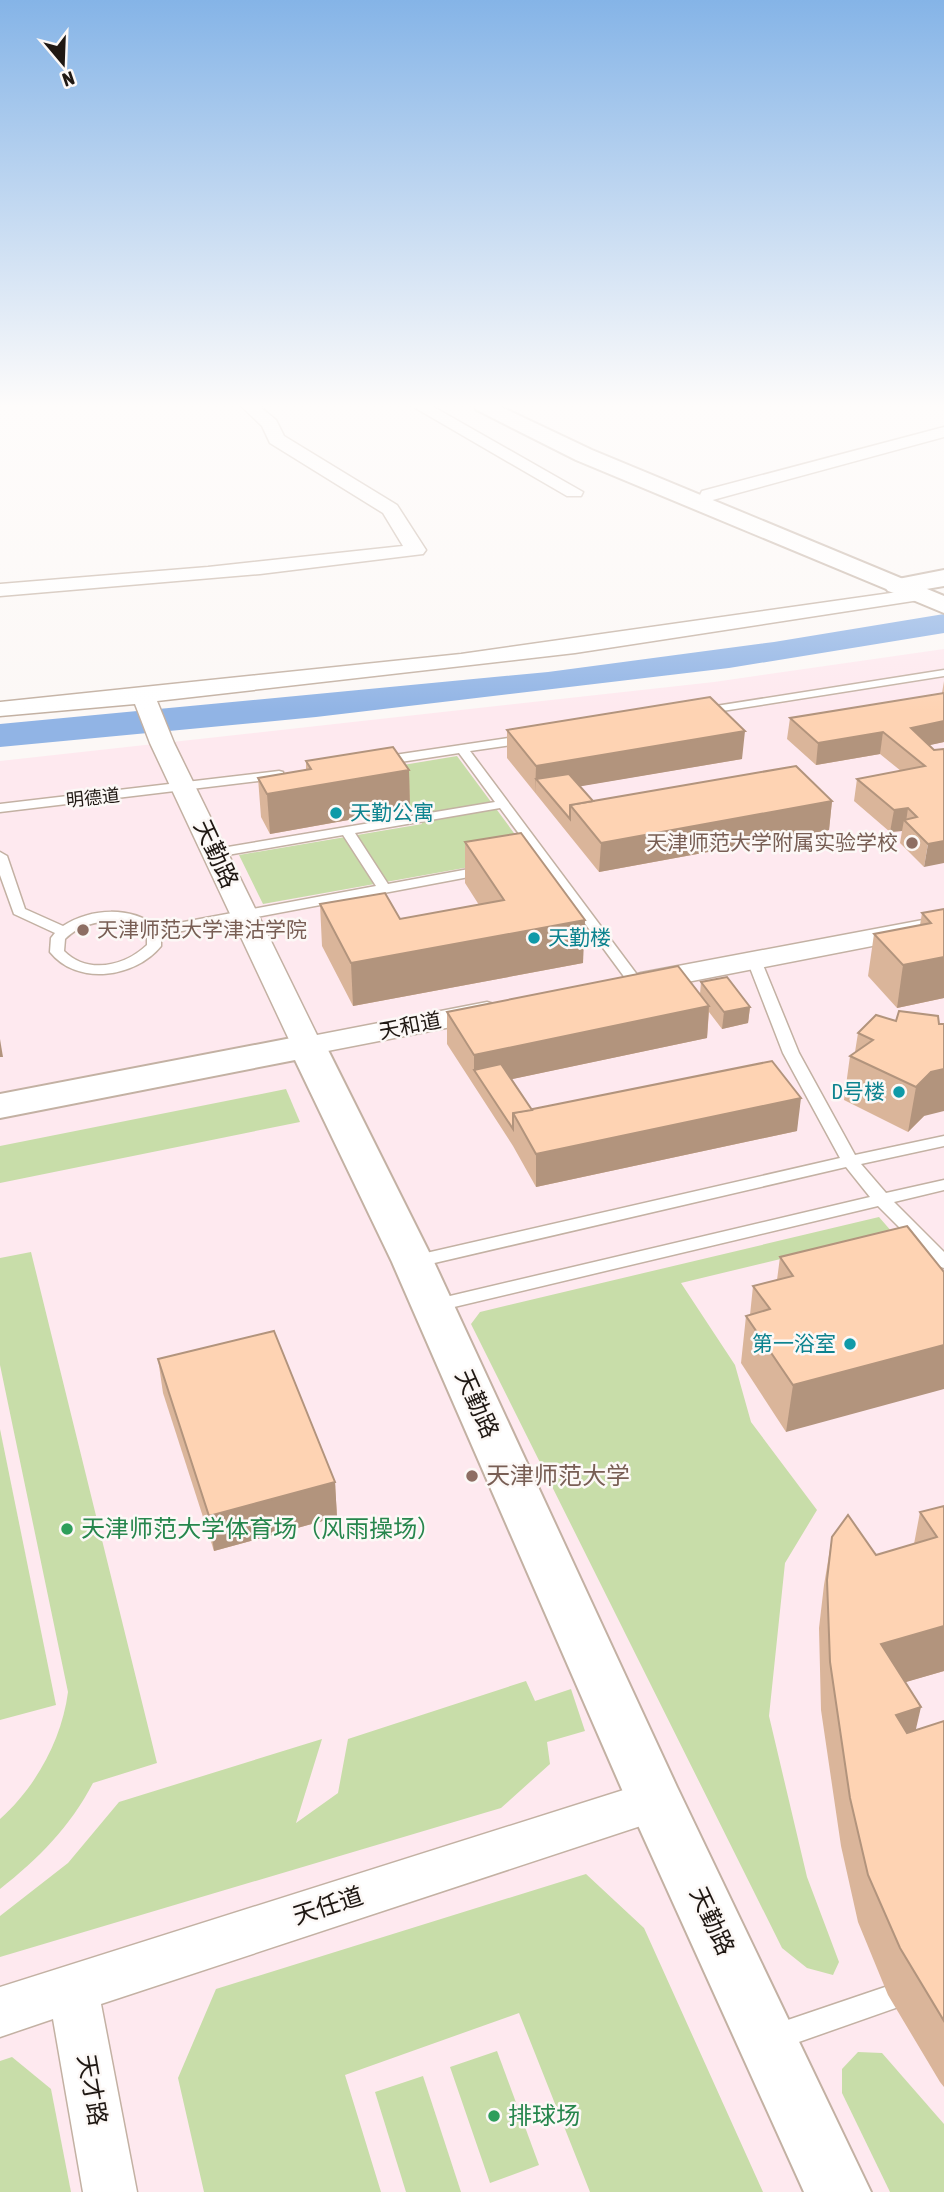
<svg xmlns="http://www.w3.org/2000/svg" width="944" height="2192" viewBox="0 0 944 2192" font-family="'Asap Condensed','Noto Sans SC',sans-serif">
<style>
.education{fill:#fee9ef}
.green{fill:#c8dda9}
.water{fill:#91b4e5}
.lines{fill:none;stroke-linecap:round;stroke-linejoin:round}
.service-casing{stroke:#c3b1a3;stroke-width:3}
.minor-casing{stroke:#c3b1a3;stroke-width:3}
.tertiary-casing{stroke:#c3b1a3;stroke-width:4}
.secondary-casing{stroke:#c3b1a3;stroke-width:4}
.service{fill:#fff;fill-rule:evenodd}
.minor{fill:#fff;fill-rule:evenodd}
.tertiary{fill:#fff;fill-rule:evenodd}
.secondary{fill:#fff;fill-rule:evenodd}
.wall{fill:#dab59a}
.shaded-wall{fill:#b2947d}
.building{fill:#fed3b3;stroke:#b2947d;stroke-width:2}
.culture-dot{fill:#0f9aa8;stroke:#fcf8f6;stroke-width:2.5}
.education-dot{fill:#8d6e63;stroke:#fcf8f6;stroke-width:2.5}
.leisure-dot{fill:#2e9e5b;stroke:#fcf8f6;stroke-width:2.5}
.labels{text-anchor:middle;stroke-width:5;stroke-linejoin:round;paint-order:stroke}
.far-street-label{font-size:18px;fill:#1f1813;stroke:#fcf8f6}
.culture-label{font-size:21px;fill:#0d838f;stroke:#fcf8f6;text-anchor:start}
.education-label{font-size:21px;fill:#785e54;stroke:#fcf8f6;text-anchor:end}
.street-label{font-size:21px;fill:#1f1813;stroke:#fcf8f6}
.near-street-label{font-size:24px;fill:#1f1813;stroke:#fcf8f6}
.near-education-label{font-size:24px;fill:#785e54;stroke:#fcf8f6;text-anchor:start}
.near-leisure-label{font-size:24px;fill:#27864d;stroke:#fcf8f6;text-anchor:start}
</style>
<rect width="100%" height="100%" fill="#fcf8f6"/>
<polygon class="education" points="944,649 944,2192 0,2192 0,761 714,682"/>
<g class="green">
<polygon points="457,756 531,856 263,904 239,855 422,824 385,768"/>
<polygon points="286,1089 300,1122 0,1183 0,1146"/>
<polygon points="879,1217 892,1232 681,1283 735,1365 751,1422 817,1510 785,1563 769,1716 807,1877 839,1962 833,1975 807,1968 782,1948 471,1324 480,1312"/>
<path d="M31,1252l126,511 -64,20c-23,44 -55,76 -93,106v-70c36,-32 62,-80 68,-127l-68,-327v-107z"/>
<polygon points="0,1429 56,1705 0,1720"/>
<polygon points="526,1681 535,1701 571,1689 585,1731 547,1742 550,1764 501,1808 0,1957 0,1916 68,1863 119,1802 322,1739 296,1823 338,1793 348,1739"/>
<polygon points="586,1874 644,1928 763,2192 590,2192 519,2013 345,2075 381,2192 204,2192 178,2078 216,1989"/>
<polygon points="497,2051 539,2165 490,2183 450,2067"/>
<polygon points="858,2052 882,2053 944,2124 944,2192 890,2192 842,2093 842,2069"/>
<polygon points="12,2057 51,2089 71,2192 0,2192 0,2061"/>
<polygon points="423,2076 461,2192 406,2192 375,2092"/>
</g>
<polygon class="water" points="944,614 944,633 729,668 316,717 0,747 0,724 548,672 774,642"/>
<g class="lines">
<g class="service-casing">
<g id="service">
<polygon points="944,670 944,676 703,714 697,711 703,708"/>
<path d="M528,735l4,1v6l-62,9 171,229 2,3 -2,3h-10l-131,-178 -145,25 33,51 97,-18 7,4 -2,3 -329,62v11c-26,32 -84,40 -111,6l1,-14 4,-5 -41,-19 -14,-39v-23l7,4 18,53 38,17c28,-18 68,-20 94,1l219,-41 -33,-51 -127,22 -7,-4 7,-4 279,-47 -36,-49 -78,12 -6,-4 6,-4zM120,920l17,5 10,8v12c-22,21 -59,30 -83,6l1,-12c15,-15 34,-18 55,-19z"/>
<polygon points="279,771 283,772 283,778 0,812 0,804"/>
<polygon points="754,956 761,960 799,1053 855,1155 944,1136 944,1146 861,1164 886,1193 944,1180 944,1190 894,1202 944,1252 944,1268 938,1266 878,1206 433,1312 427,1310 424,1306 427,1302 433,1300 870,1197 846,1167 413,1268 407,1266 404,1262 407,1258 413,1256 840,1158 783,1053 747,960"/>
<polygon points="944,1967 944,1991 776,2050 767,2046 763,2037 767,2028 776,2024"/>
</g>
</g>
<g class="minor-casing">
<g id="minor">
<polygon points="241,406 259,406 276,420 284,436 397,505 426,550 423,554 260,574 0,596 0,584 208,567 403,546 383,513 270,443 262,426"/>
<polygon points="412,406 432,406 583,492 581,496 567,496"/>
<polygon points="944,427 944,437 709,501 700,495 702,491"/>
<polygon points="919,589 929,595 926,599 575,653 157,701 174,743 317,1035 487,1002 497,1005 502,1011 497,1017 487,1020 307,1055 296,1052 292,1046 150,743 135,704 0,716 0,702 461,654"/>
<polygon points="944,916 944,932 641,991 631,988 626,982 631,976 641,973"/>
<polygon points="655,1780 671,1786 678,1801 671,1816 101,2004 137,2192 83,2192 53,2019 0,2037 0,1987"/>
</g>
</g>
<g class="tertiary-casing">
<g id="tertiary">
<polygon points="944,570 944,586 897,594 888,591 884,586 888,581"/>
<polygon points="307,1035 320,1038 326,1046 434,1262 677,1787 871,2192 804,2192 627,1801 392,1262 295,1060 0,1118 0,1094"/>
</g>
</g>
<g class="secondary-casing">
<polygon id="secondary" points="474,406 499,406 592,450 944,596 944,613 576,460 477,410"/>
</g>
<use href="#service" class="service"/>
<use href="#minor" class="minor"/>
<use href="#tertiary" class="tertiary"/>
<use href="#secondary" class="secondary"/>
</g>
<g class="wall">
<polygon points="944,681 944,742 929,745 934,750 944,749 924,867 900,843 902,831 890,832 854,801 857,779 901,771 880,754 816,765 787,739 790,718 942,693"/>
<polygon points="507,730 742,759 580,786 593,801 832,801 829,830 599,872 507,758"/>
<polygon points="306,761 409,770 410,809 270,834 261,817 258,778 306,770"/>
<polygon points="465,842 583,963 353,1006 322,946 320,904 400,919 479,905 465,883"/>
<polygon points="944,909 944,998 897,1008 868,976 874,934 920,925 922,913"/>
<polygon points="701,982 750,1007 748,1023 722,1029 709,1012 707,1038 512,1079 532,1110 797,1131 536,1187 513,1146 447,1044 447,1012 700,994"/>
<polygon points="899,1011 924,1116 908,1132 844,1100 850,1056 855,1052 858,1033 896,1021"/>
<polygon points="907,1226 786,1432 741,1363 746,1316 750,1315 753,1286 777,1280 780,1257"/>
<polygon points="158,1359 335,1482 337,1517 214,1551 163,1393"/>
<polygon points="944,1506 944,1671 905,1682 916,1730 944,1721 944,2087 940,2082 888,1995 858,1922 841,1846 821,1710 819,1628 824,1585 832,1537 876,1555 914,1544 920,1512"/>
</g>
<g class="shaded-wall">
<polygon points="944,721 944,742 908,750 911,728"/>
<polygon points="745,731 742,759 547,792 536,779 535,794 536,766"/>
<polygon points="883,732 880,754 816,765 818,743"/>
<polygon points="409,770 410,809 270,834 267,794"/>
<polygon points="832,801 829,830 599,872 601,843"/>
<polygon points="908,808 906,822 904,820 902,831 890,832 894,810"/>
<polygon points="944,841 944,863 924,867 928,844"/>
<polygon points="585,920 583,963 353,1006 351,963"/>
<polygon points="944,957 944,998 897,1008 903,965"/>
<polygon points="709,1006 707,1038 484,1085 474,1070 474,1087 474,1055"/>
<polygon points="750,1007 748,1023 722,1029 724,1012"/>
<polygon points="0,1039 3,1057 0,1057"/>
<polygon points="944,1069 944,1111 924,1116 908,1132 916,1087 931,1072"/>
<polygon points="801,1098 797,1131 536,1187 536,1154"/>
<polygon points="944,1345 944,1389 786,1432 793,1385"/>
<polygon points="335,1482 337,1517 214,1551 209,1516"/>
<polygon points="944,1626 944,1671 872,1692 881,1644"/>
<polygon points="921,1707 910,1755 896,1715"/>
</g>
<g class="building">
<polygon points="944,693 944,721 911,728 934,750 944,749 944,841 928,844 904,820 917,817 908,808 894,810 857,779 925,766 883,732 818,743 790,718"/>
<polygon points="710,697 745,731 536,766 507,730"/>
<polygon points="393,747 409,770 267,794 258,778 311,769 306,761"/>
<polygon points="796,766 832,801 601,843 570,805"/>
<polygon points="569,774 593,801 570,805 570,819 536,779"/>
<polygon points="521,833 585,920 351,963 320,904 385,893 400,919 504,900 465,842"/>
<polygon points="944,909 944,957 903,965 874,934 931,923 922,913"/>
<polygon points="678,966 709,1006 474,1055 447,1012"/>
<polygon points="727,977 750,1007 724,1012 701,982"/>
<polygon points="899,1011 938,1016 939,1024 944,1024 944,1069 931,1072 916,1087 850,1056 873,1040 858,1033 876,1015 896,1021"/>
<polygon points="772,1061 801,1098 536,1154 513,1113"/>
<polygon points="501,1064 532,1110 513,1113 513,1129 474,1070"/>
<polygon points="907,1226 944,1272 944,1345 793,1385 746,1316 770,1309 753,1286 793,1276 780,1257"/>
<polygon points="274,1331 335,1482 209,1516 158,1359"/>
<polygon points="944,1506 944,1626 881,1644 921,1707 896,1715 907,1733 944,1721 944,2021 900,1948 868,1875 850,1798 830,1662 827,1580 832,1537 848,1515 876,1555 937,1537 920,1512"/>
</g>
<linearGradient id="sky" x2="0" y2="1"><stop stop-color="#85b4e7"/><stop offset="0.57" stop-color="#fefcfb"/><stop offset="1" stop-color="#fefcfb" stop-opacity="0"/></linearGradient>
<rect width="944" height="712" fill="url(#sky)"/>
<g class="culture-dot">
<circle cx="336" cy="813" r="7"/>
<circle cx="534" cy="938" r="7"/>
<circle cx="899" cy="1092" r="7"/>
<circle cx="850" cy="1344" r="7"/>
</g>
<g class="education-dot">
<circle cx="912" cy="843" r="7"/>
<circle cx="83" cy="930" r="7"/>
<circle cx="472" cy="1476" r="7"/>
</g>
<g class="leisure-dot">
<circle cx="67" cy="1529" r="7"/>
<circle cx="494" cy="2116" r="7"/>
</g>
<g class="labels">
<g class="far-street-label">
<text transform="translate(93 798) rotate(-6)" y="6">明德道</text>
</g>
<g class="culture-label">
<text x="350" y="820">天勤公寓</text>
<text x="548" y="945">天勤楼</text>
<text x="885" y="1099" text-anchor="end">D号楼</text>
<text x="836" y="1351" text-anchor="end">第一浴室</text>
</g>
<g class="education-label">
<text x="898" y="850">天津师范大学附属实验学校</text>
<text x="97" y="937" text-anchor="start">天津师范大学津沽学院</text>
</g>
<g class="street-label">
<text transform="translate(410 1026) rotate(-11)" y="7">天和道</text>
</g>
<g class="near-street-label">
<text transform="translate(216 854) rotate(65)" y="8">天勤路</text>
<text transform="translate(477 1404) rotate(66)" y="8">天勤路</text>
<text transform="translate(328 1906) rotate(-18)" y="8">天任道</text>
<text transform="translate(712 1921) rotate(65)" y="8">天勤路</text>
<text transform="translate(92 2090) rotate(80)" y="8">天才路</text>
</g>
<g class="near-education-label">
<text x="486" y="1484">天津师范大学</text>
</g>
<g class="near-leisure-label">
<text x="81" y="1537">天津师范大学体育场（风雨操场）</text>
<text x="508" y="2124">排球场</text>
</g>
</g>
<g transform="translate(63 63) rotate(161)" stroke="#fcf8f6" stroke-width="5" paint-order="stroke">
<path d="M0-5L12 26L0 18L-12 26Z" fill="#1f1813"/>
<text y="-10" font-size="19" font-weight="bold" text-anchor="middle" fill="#1f1813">N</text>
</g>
</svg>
